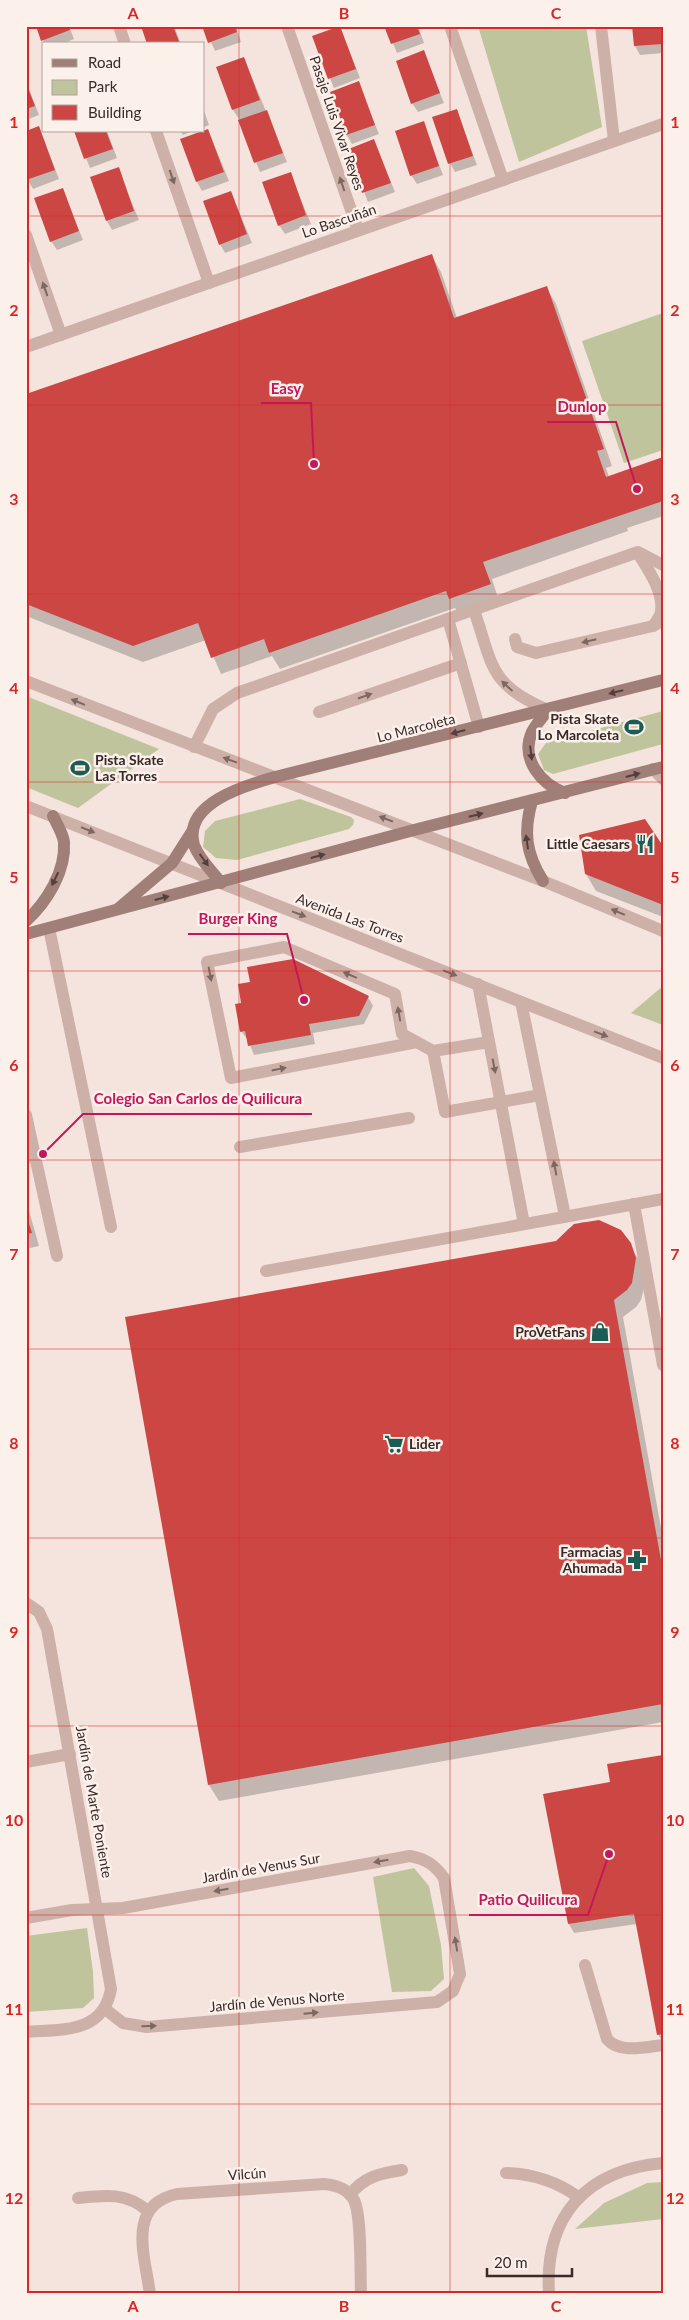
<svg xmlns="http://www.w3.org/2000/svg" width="689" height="2320" viewBox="0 0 689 2320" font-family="Lato,sans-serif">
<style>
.green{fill:#bfc49c}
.shadow{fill:#0003}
.building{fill:#cc4743}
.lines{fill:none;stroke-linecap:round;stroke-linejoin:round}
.service{stroke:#cdb1a8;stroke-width:12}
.minor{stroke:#cdb1a8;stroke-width:12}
.tertiary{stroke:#cdb1a8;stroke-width:12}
.secondary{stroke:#a17f79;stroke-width:12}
.oneway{fill:#7c6762}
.oneway2{fill:#533f3d}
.grid{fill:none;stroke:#d62828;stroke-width:1;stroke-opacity:0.55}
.labels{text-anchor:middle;stroke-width:5;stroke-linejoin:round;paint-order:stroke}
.street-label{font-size:14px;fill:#392a29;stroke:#fbf0ea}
.poi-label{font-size:14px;font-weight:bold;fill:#392a29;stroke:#fbf0ea;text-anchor:end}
.leader{fill:none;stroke:#c2185b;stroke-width:2}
.callout-dot{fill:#c2185b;stroke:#fbf0ea;stroke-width:2}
.callout-label{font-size:15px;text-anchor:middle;font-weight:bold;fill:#c2185b;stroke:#fbf0ea;stroke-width:5;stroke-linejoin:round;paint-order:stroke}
.neatline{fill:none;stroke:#d62828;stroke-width:2}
.grid-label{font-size:16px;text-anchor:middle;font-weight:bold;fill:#d62828}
</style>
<rect width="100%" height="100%" fill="#f4e4dd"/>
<g class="green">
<polygon points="478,26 586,26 602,127 519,162"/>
<polygon points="663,313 663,450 624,463 582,341"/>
<polygon points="26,696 159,749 78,808 26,787"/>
<polygon points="663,711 663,744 553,774 544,770 538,754 546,743"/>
<polygon points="300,799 351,817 354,820 353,825 349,829 237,860 216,858 203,847 205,831 215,821"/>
<polygon points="663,986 663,1025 631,1013"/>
<polygon points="414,1868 429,1886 441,1945 444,1979 431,1991 392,1992 373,1877"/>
<polygon points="87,1928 93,1972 94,1998 83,2008 26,2012 26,1936"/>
<polygon points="663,2182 663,2219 575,2229 604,2203 647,2183"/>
</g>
<g class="shadow">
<polygon points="37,26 69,26 74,39 62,44 45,44"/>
<polygon points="142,26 174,26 181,44 149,44"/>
<polygon points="204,26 236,26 241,42 215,51"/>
<polygon points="386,26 418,26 424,43 397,53"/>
<polygon points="633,26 663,26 663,53 640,55 635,46"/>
<polygon points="340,27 360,78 334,88 313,37"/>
<polygon points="423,52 444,103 418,112 412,103"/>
<polygon points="244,58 287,162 260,172 239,119 233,110 218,68"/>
<polygon points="26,81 39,115 26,120"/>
<polygon points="358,83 379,134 352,144 347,135"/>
<polygon points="204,111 209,125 204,127"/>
<polygon points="457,111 477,165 455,172 450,163"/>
<polygon points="423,123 443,175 417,184 411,175"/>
<polygon points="39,128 59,179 33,189 26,177"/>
<polygon points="208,130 229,181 202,191 197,182"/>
<polygon points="75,131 107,131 117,158 90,168"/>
<polygon points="180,131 193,131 183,135"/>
<polygon points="374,141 395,192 368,202 348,150"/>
<polygon points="118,169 139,220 112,230 107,221"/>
<polygon points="290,173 311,224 285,234 279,225"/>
<polygon points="62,189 83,240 57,250 51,241"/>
<polygon points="231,192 252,243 225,253 220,244"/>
<polygon points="431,255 441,272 457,318 546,287 556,304 612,466 606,468 609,477 663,458 663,516 627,528 628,531 492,579 499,601 460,615 455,608 280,669 272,656 221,674 206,640 143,662 26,616 26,396"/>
<polygon points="663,849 663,917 596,891 586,874"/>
<polygon points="368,997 373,1006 364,1024 313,1033 315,1044 254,1055 248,1040 241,1031 242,1004"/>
<polygon points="26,1140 32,1162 26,1164"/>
<polygon points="26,1200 39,1246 26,1249"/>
<polygon points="582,1222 606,1223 620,1231 644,1268 645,1284 641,1300 636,1307 623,1317 663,1539 663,1722 219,1801 209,1785 556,1242 568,1229"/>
<polygon points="663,1756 663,2043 658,2034 637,1924 574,1933 569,1924 612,1783"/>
</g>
<g class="building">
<polygon points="36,26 69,26 70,30 41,41"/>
<polygon points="141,26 173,26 180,44 147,44"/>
<polygon points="202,26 235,26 237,32 208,43"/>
<polygon points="340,26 356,69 328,79 312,36"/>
<polygon points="384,26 417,26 420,34 391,44"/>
<polygon points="632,26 663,26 663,44 634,46"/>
<polygon points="424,50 440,93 411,104 396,61"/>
<polygon points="244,57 260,100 232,110 216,67"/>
<polygon points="359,81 375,125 346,135 330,92"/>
<polygon points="26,83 35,106 26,109"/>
<polygon points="457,109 473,156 448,164 432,117"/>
<polygon points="267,110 283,153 254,163 238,120"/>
<polygon points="424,121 439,166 410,176 395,131"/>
<polygon points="39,126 55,170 26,180 26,131"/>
<polygon points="208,129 224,172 196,182 180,139"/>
<polygon points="74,131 106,131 113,149 84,159"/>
<polygon points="374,139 391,183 362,193 346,150"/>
<polygon points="119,167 134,211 106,221 90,177"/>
<polygon points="291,172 306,215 278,226 262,182"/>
<polygon points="63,188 79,231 50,242 34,198"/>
<polygon points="231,191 247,234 219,245 203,201"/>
<polygon points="432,254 454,318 547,286 604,449 597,451 606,477 663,457 663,501 483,562 491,584 449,599 446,591 269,653 264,639 211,658 198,623 133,646 26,604 26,394"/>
<polygon points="645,819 663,846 663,905 585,874 579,835"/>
<polygon points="293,959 369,996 359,1016 309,1024 311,1035 248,1046 245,1031 240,1032 235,1004 241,1003 238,984 250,982 247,967"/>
<polygon points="26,1214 32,1233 26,1234"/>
<polygon points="599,1220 621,1230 631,1243 636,1258 632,1283 627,1290 614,1300 663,1571 663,1704 208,1785 125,1317 556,1241 574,1224"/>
<polygon points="663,1755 663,2034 657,2035 634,1914 568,1924 543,1794 610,1782 607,1764"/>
</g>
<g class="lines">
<g class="service">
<path d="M638,553c10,16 26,39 23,59 -1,5 -5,10 -8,14"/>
<path d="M474,610c19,56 15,75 74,100"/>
<polyline points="448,619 479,727"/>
<polyline points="515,639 517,647 536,653 653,626 663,620"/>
<polyline points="319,712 461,663"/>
<polyline points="194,747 213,709 237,693 638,552 663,565"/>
<polyline points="653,769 663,779"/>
<polyline points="49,928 111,1227"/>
<polyline points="478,984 524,1224"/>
<polyline points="521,1002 565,1216"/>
<polyline points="417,1042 231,1078 207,962 284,947 395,994 402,1034 433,1051 489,1042"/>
<polyline points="433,1051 445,1112 540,1095"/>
<polyline points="26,1115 57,1256"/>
<polyline points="240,1147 409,1118"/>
<polyline points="634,1204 663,1365"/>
<polyline points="266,1271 663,1199"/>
<path d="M585,1965l22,74c13,15 38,8 56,6"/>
</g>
<g class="minor">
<polyline points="119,26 125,44"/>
<polyline points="287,26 358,230"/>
<polyline points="450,26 503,180"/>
<polyline points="601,26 614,141"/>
<polyline points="156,131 209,283"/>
<polyline points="26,235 61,335"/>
<path d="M26,1603l13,9 8,17 64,360c-8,45 -49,40 -85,43"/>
<polyline points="26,1762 70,1754"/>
<path d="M26,1918l46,-8 51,-2 287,-52c16,3 25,9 34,22l16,96 -7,17 -16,11 -290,25 -24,-4 -18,-14"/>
<path d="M506,2173c27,1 50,8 72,24"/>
<path d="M350,2195c13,-18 31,-22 52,-25"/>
<path d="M78,2198c27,-3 48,-6 70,13"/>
<path d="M150,2294c-5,-38 -24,-89 27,-100l147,-10c12,1 24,5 30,16 8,16 6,73 7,94"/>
<path d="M549,2294c-5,-78 37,-124 114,-131"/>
</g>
<g class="tertiary">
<polyline points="26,347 663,124"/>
<polyline points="26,681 543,881 663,931"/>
<polyline points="26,806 663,1058"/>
</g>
<g class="secondary">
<path d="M548,710c-5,7 -12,14 -16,22 -12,27 9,52 33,61"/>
<path d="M532,801c-9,31 -6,53 11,80"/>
<path d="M221,883c-9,-12 -22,-24 -27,-38 -12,-42 53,-60 81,-68l388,-97"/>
<polyline points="119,908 172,863 193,830"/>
<path d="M26,921c21,-19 40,-50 38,-79 -1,-8 -7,-18 -11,-26"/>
<polyline points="26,934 414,830 663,767"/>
</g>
</g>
<defs><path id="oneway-solid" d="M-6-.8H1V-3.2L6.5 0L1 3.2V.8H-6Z" transform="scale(1.25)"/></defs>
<g class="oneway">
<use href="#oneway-solid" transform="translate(172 177) rotate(71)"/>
<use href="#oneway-solid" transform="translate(342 184) rotate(-109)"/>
<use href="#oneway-solid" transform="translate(45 289) rotate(-109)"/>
<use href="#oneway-solid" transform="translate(589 641) rotate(167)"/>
<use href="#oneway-solid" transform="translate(507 686) rotate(-137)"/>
<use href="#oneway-solid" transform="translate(365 696) rotate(-19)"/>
<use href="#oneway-solid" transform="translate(78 702) rotate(-158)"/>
<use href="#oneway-solid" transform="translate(230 760) rotate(-160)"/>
<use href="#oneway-solid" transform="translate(386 819) rotate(-159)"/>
<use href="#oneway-solid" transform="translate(88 830) rotate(22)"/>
<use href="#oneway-solid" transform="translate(618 912) rotate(-157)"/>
<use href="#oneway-solid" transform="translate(299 914) rotate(21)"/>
<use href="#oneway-solid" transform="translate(450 973) rotate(21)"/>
<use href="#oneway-solid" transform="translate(210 974) rotate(79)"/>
<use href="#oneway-solid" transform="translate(350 975) rotate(-157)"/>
<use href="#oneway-solid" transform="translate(399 1014) rotate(-100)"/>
<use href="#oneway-solid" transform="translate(601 1034) rotate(21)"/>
<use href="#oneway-solid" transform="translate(494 1066) rotate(79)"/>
<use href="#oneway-solid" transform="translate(279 1069) rotate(-11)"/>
<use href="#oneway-solid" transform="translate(555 1168) rotate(-101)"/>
<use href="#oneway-solid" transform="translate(381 1861) rotate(170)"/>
<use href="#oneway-solid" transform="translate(221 1890) rotate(170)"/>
<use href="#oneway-solid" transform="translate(456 1944) rotate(-99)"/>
<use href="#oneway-solid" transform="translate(311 2013) rotate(-5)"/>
<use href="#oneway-solid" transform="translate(149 2026) rotate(-2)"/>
</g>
<g class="oneway2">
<use href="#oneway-solid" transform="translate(616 692) rotate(166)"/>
<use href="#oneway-solid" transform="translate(458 732) rotate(165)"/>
<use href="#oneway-solid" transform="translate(531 753) rotate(83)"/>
<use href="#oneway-solid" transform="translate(633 775) rotate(-15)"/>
<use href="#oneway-solid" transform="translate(476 815) rotate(-14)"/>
<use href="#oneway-solid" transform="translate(527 842) rotate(-98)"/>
<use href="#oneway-solid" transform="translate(318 856) rotate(-15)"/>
<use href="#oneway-solid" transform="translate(204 860) rotate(54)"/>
<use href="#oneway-solid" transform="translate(55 879) rotate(116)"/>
<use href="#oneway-solid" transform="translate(162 898) rotate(-15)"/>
</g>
<path class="grid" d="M239,26v2268M450,26v2268M26,216h637M26,405h637M26,594h637M26,782h637M26,971h637M26,1160h637M26,1349h637M26,1538h637M26,1726h637M26,1915h637M26,2104h637"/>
<defs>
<g id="stadium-bare" transform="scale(1.5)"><path d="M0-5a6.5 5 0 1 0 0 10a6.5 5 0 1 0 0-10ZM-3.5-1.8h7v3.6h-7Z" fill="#1b5d54" stroke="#fbf0ea" stroke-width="2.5" paint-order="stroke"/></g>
<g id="restaurant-bare" transform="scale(1.5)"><path d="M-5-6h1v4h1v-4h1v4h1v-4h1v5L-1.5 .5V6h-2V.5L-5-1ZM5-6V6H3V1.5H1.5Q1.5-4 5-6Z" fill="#1b5d54" stroke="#fbf0ea" stroke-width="2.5" paint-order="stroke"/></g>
<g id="shop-bare" transform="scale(1.5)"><path d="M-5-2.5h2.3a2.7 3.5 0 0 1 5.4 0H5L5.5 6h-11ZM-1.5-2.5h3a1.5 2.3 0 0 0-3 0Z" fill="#1b5d54" stroke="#fbf0ea" stroke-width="2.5" paint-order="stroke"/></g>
<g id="supermarket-bare" transform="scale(1.5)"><path d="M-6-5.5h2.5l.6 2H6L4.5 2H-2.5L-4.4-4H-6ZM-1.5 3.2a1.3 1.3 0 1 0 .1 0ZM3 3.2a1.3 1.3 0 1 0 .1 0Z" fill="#1b5d54" stroke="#fbf0ea" stroke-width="2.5" paint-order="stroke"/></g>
<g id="pharmacy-bare" transform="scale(1.5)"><path d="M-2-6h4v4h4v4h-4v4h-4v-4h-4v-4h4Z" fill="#1b5d54" stroke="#fbf0ea" stroke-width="2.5" paint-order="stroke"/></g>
</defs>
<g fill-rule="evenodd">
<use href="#stadium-bare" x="634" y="727"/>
<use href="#stadium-bare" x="80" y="768"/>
<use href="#restaurant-bare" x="645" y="844"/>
<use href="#shop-bare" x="600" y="1332"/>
<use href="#supermarket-bare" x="394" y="1444"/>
<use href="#pharmacy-bare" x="637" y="1560"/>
</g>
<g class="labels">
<g class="street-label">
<text transform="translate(337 123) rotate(71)" y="5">Pasaje Luis Vivar Reyes</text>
<text transform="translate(339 221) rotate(-19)" y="5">Lo Bascuñán</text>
<text transform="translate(416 728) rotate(-14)" y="5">Lo Marcoleta</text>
<text transform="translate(350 918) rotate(21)" y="5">Avenida Las Torres</text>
<text transform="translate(94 1802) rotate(80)" y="5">Jardín de Marte Poniente</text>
<text transform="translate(261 1868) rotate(-10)" y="5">Jardín de Venus Sur</text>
<text transform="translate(277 2001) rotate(-5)" y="5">Jardín de Venus Norte</text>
<text transform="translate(247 2174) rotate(-4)" y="5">Vilcún</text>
</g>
<g class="poi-label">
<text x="619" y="724">Pista Skate<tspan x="619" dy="16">Lo Marcoleta</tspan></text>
<text x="95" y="765" text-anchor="start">Pista Skate<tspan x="95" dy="16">Las Torres</tspan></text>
<text x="630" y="849">Little Caesars</text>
<text x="585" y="1337">ProVetFans</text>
<text x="409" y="1449" text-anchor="start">Lider</text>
<text x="622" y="1557">Farmacias<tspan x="622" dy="16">Ahumada</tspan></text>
</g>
</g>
<path class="leader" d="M314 464L311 403H261M637 489L616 422H547M304 1000L287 934H188M43 1154L83 1114H312M609 1854L588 1915H469"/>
<g class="callout-dot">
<circle cx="314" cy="464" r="5"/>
<circle cx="637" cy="489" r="5"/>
<circle cx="304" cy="1000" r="5"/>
<circle cx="43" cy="1154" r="5"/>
<circle cx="609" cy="1854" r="5"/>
</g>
<g class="callout-label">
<text x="286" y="394">Easy</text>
<text x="582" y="412">Dunlop</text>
<text x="238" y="924">Burger King</text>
<text x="198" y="1104">Colegio San Carlos de Quilicura</text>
<text x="528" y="1905">Patio Quilicura</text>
</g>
<rect width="689" height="2320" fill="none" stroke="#fbf0ea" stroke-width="55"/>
<rect x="42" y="42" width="162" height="90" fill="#fbf0ea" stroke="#ada19d"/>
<rect x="52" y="59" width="25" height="8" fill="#a17f79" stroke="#ada19d"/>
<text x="88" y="68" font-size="15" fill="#392a29">Road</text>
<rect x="52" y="80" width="25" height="15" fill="#bfc49c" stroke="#ada19d"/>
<text x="88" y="92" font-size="15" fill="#392a29">Park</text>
<rect x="52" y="105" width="25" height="15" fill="#cc4743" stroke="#ada19d"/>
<text x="88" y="118" font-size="15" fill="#392a29">Building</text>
<path d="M487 2268v8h85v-8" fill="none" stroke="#392a29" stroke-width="2.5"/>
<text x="494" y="2268" font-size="15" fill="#392a29" stroke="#fbf0ea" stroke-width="4" paint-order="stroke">20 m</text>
<rect x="28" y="28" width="634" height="2264" class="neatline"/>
<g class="grid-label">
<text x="133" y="19">A</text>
<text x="344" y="19">B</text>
<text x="556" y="19">C</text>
<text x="14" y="128">1</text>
<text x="675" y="128">1</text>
<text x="14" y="316">2</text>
<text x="675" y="316">2</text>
<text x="14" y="505">3</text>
<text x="675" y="505">3</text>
<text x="14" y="694">4</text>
<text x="675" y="694">4</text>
<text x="14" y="883">5</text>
<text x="675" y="883">5</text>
<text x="14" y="1071">6</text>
<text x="675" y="1071">6</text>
<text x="14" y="1260">7</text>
<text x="675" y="1260">7</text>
<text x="14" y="1449">8</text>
<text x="675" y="1449">8</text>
<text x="14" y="1638">9</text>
<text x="675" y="1638">9</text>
<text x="14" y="1826">10</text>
<text x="675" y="1826">10</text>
<text x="14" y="2015">11</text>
<text x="675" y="2015">11</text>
<text x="14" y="2204">12</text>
<text x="675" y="2204">12</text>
<text x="133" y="2312">A</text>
<text x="344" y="2312">B</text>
<text x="556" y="2312">C</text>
</g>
</svg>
